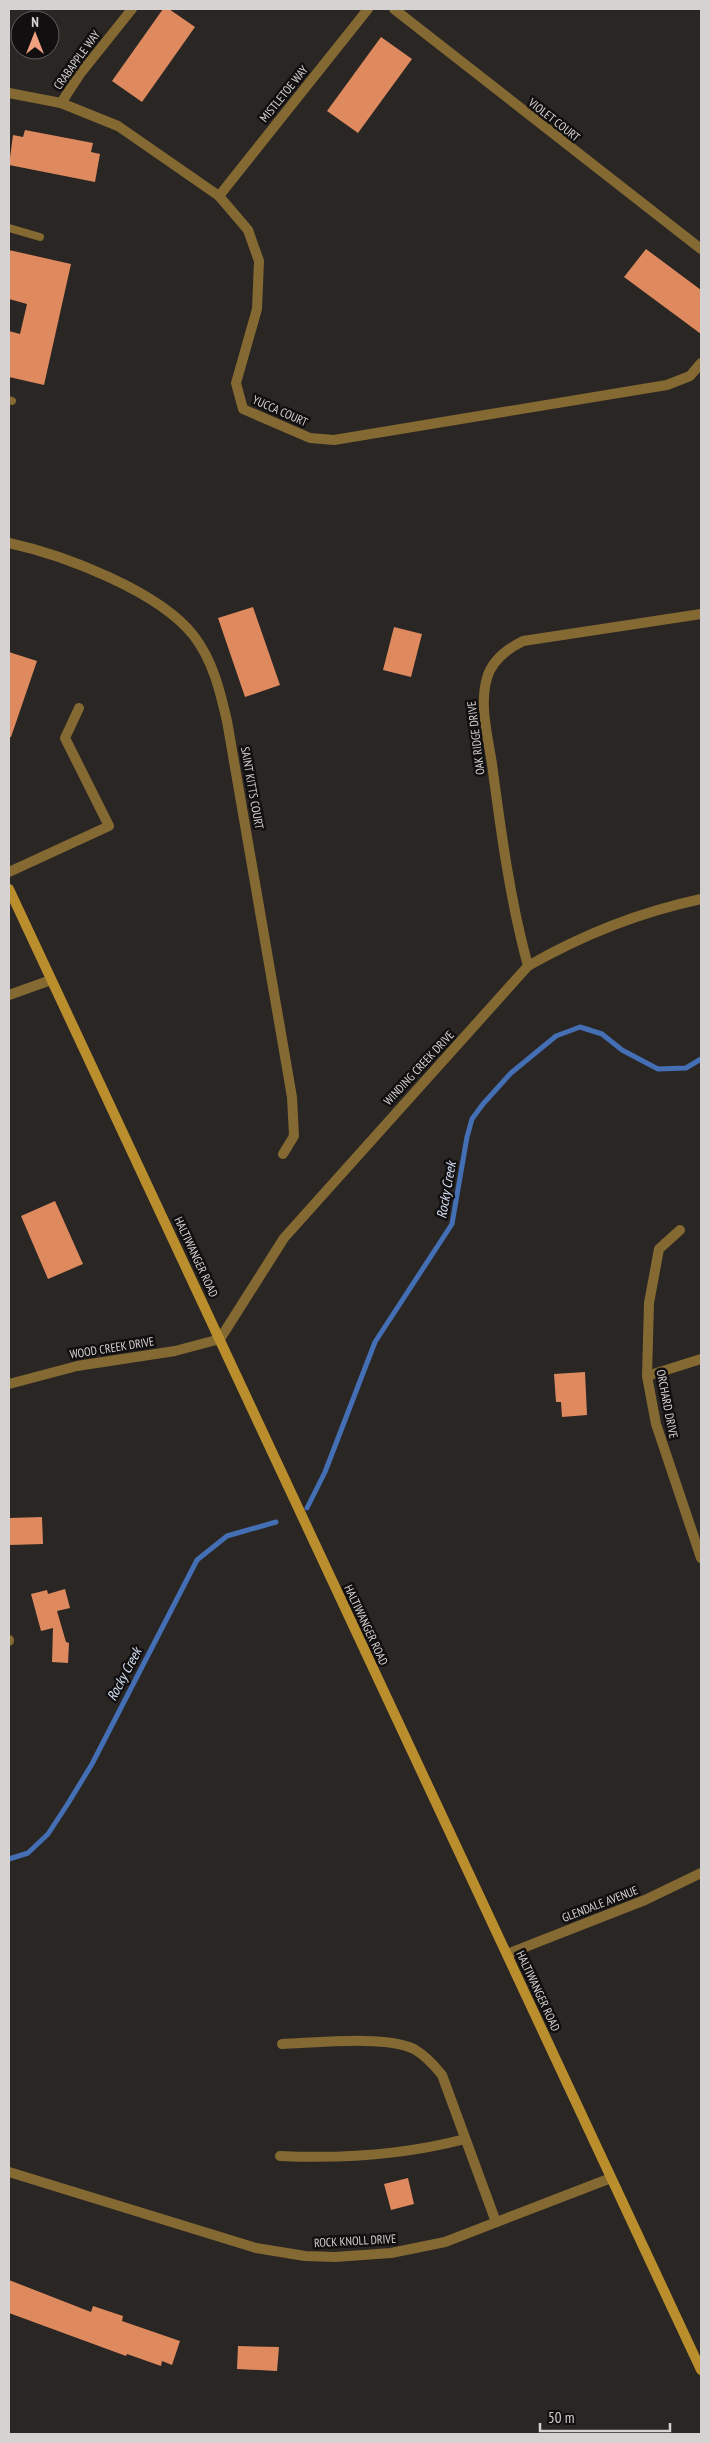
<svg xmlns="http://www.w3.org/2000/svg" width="710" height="2443" viewBox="0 0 710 2443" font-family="'PT Sans Narrow',sans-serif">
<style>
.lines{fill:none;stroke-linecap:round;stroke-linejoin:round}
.stream{stroke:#446fb5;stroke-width:5}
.building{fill:#de895e}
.lane{stroke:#846932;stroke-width:8}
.street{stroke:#846932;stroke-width:10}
.secondary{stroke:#ba8e2c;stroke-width:10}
.labels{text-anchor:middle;stroke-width:5;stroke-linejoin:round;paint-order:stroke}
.street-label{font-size:12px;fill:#d5d2d1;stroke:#110f0f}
.water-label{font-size:14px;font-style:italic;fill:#d5e1f5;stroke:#110f0f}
</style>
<rect width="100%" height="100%" fill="#2a2624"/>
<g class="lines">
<g class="stream">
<polyline points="307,1508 325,1472 375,1342 452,1224 467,1137 472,1119 483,1104 511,1073 556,1036 580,1027 602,1034 622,1050 658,1069 686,1068 701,1059"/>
<polyline points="9,1859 28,1853 48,1834 67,1805 92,1764 197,1560 227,1536 276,1522"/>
</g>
</g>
<g class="building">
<polygon points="163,9 169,9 195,27 142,102 112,81"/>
<polygon points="381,37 412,59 358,133 327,111"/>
<polygon points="25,130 93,143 91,152 100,154 95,182 9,165 13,135 23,137"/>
<polygon points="646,249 701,290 701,334 624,277"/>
<polygon points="9,250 71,264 44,385 9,377 9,331 20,334 27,304 9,299"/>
<polygon points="253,607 280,685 245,697 218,618"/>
<polygon points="394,627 422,634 411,677 383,670"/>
<polygon points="9,652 37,661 11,737 9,737"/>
<polygon points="55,1201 83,1264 48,1279 21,1216"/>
<polygon points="585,1372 587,1415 562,1417 561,1402 556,1402 554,1374"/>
<polygon points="42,1517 43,1544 10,1545 9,1518"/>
<polygon points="65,1589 70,1608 57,1611 66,1642 69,1643 68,1663 52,1662 53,1628 41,1631 31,1594 47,1590 48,1594"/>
<polygon points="408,2178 414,2204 391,2210 384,2184"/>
<polygon points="9,2280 91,2312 93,2306 123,2316 122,2321 180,2341 172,2365 162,2361 161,2366 127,2354 126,2356 9,2313"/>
<polygon points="238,2346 279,2347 277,2371 237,2369"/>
</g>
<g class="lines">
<g class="lane">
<polyline points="9,228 40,237"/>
<polyline points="9,400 12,401"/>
</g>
<g class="street">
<polyline points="394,9 701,249"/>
<polyline points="9,93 61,103 118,126 219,196 248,230 259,261 257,309 236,383 243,409 310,438 334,440 667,385 690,376 701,363"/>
<polyline points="61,103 80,74 132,9"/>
<polyline points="219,196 368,9"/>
<path d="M9,543c55,12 150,48 185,93 19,25 26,55 33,85l65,376 2,39 -11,18"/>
<polyline points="9,872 109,826 65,738 79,708"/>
<path d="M528,966c-18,-66 -27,-134 -36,-202 -4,-27 -13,-59 -5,-86 5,-18 20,-29 36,-37l178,-27"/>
<polyline points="9,995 51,980"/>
<polyline points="680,1230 659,1249 649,1303 647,1376 656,1424 701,1558"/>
<polyline points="647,1376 701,1359"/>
<path d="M9,1384l68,-18 98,-15 45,-12 64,-101 244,-272c54,-31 112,-54 173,-67"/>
<polyline points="9,1640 9,1641"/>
<polyline points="507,1954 645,1900 701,1873"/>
<path d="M282,2044c32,-1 105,-9 132,5 12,7 20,16 28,26l54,147"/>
<path d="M280,2156c64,3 124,-1 185,-17"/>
<polyline points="9,2172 256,2248 305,2256 335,2257 391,2253 445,2242 611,2178"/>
</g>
<polyline class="secondary" points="9,889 701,2370"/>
</g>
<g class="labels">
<g class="street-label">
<text transform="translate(77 60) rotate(-54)" y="4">CRABAPPLE WAY</text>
<text transform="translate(284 94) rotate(-51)" y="4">MISTLETOE WAY</text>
<text transform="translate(554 120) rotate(38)" y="4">VIOLET COURT</text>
<text transform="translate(280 411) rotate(24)" y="4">YUCCA COURT</text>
<text transform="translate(476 738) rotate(-97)" y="4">OAK RIDGE DRIVE</text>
<text transform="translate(252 788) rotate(80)" y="4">SAINT KITTS COURT</text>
<text transform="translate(419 1068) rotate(-47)" y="4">WINDING CREEK DRIVE</text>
<text transform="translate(196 1257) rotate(65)" y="4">HALTIWANGER ROAD</text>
<text transform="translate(112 1348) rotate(-9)" y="4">WOOD CREEK DRIVE</text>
<text transform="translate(667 1404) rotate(79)" y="4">ORCHARD DRIVE</text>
<text transform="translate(366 1625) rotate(65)" y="4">HALTIWANGER ROAD</text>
<text transform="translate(600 1904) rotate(-21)" y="4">GLENDALE AVENUE</text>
<text transform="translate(538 1991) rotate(65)" y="4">HALTIWANGER ROAD</text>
<text transform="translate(355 2241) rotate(-3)" y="4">ROCK KNOLL DRIVE</text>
</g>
<g class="water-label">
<text transform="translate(446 1190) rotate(-80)" y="5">Rocky Creek</text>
<text transform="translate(124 1674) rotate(-62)" y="5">Rocky Creek</text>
</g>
</g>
<rect width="710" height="2443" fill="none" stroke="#d5d2d1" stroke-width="20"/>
<g transform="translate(35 35)"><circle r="24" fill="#110f0f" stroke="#5f5d5d"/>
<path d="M0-4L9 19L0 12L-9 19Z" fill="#f2a07f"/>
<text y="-8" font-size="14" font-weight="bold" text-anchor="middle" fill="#d5d2d1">N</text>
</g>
<path d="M540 2423v8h130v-8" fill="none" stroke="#d5d2d1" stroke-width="2.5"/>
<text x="548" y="2423" font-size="15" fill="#d5d2d1" stroke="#110f0f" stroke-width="4" paint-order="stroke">50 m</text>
</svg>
